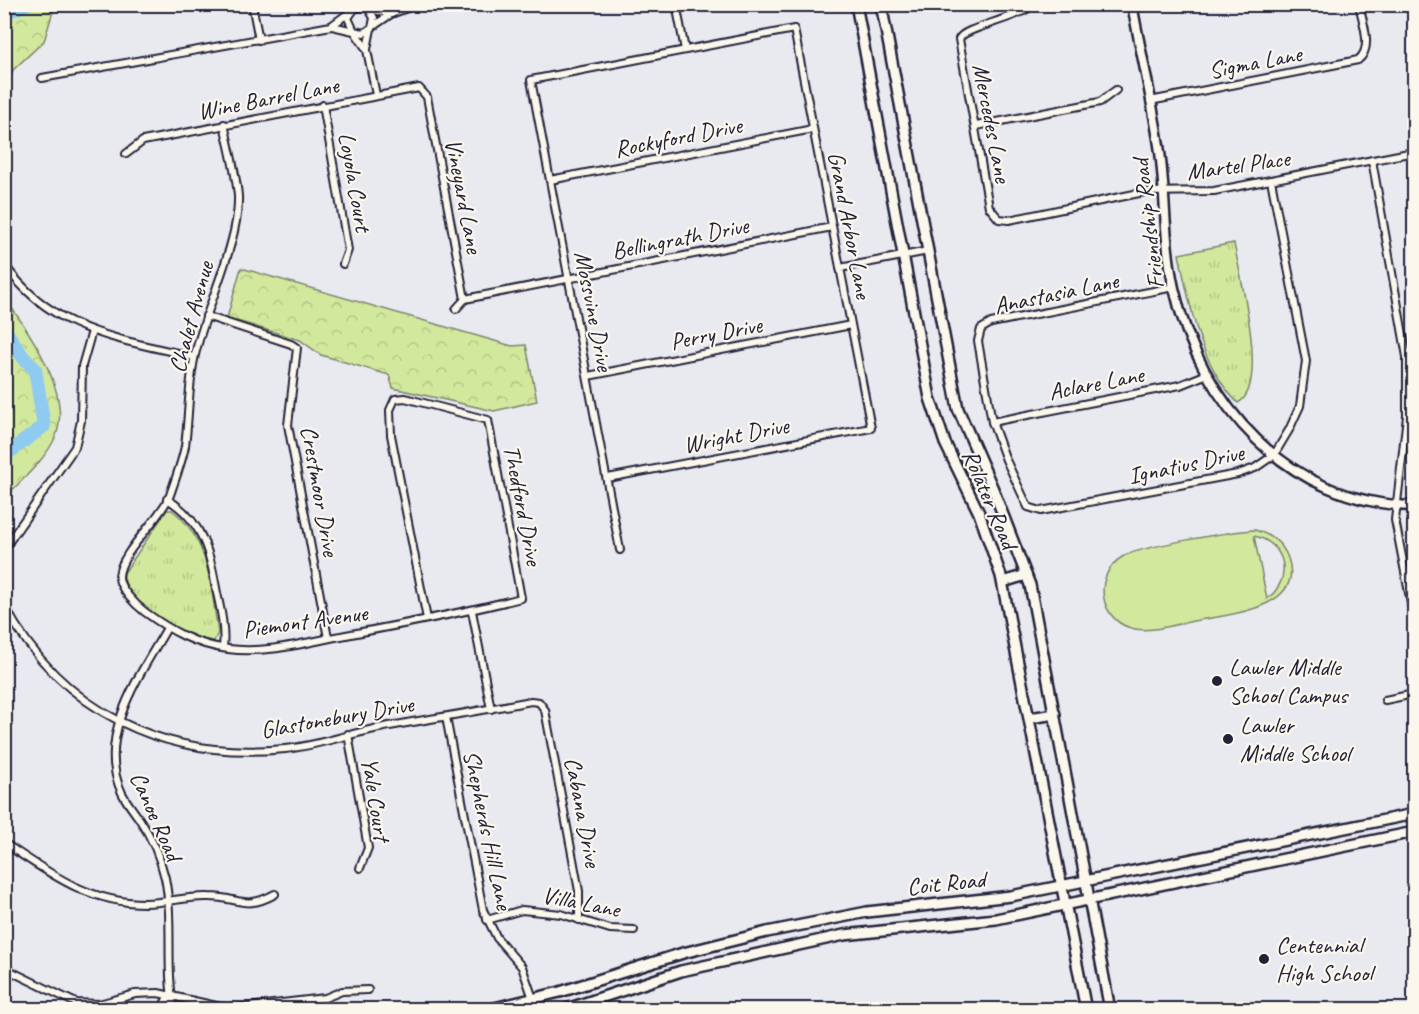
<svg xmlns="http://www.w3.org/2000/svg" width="1419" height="1014" viewBox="0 0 1419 1014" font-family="Caveat,sans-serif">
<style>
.forest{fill:url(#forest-crowns);stroke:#7a856c;stroke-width:1.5}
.park{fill:url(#park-tufts);stroke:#7a856c;stroke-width:1.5}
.pitch{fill:#d1e89d;stroke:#7a856c;stroke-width:1.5;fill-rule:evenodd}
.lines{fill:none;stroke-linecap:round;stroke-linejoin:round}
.river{stroke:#8fcbf0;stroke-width:14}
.minor-casing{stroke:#22223b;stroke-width:10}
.tertiary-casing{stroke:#22223b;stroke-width:13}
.secondary-casing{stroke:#22223b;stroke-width:14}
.minor{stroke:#fbf7ec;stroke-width:6}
.tertiary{stroke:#fbf7ec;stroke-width:8}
.secondary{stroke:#fbf7ec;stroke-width:9}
.poi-dot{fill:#22223b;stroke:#fbf7ec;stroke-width:2}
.labels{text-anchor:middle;stroke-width:4.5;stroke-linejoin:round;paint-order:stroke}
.street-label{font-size:24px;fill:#22223b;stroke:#fbf7ec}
.poi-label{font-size:24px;fill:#22223b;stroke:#fbf7ec;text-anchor:start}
</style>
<defs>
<pattern id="forest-crowns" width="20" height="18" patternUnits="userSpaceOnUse" patternTransform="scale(1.5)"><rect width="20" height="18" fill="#d1e89d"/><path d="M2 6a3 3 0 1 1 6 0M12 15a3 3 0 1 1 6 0" fill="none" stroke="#b3c788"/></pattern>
<pattern id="park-tufts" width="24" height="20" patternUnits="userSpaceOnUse" patternTransform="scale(1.5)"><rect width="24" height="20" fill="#d1e89d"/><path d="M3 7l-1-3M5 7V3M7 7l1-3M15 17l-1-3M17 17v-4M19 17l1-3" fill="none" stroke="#b3c788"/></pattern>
</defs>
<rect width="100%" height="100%" fill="#e9e9f0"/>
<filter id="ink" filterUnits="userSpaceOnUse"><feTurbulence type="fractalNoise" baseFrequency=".0167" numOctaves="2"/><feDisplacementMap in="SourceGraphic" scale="12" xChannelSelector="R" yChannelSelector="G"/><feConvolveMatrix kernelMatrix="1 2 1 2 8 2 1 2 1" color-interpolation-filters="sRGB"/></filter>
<g filter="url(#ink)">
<g class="forest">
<polygon points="5,4 55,5 44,41 13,70 5,96"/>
<polygon points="241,268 512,346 526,345 537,401 494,411 393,388 389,375 321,355 300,340 227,318"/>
<path d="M5,299c25,33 72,100 48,143 -11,21 -33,39 -48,56z"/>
</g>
<g class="park">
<path d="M1234,243c5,31 36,144 4,160 -39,-40 -48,-97 -59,-149z"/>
<path d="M167,510h5c38,29 39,79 46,123l-4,8c-25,1 -94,-40 -90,-68z"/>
</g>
<path class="pitch" d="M1255,530c16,5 27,12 33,28 19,53 -67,57 -99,64 -17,3 -37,10 -54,7 -35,-6 -44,-53 -13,-72 16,-10 111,-26 133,-27zM1254,536c33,7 39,44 13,63z"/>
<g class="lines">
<g class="river">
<polyline points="4,13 26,4"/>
<polyline points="4,329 23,357 35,369 44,426 4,456"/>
</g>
<g class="minor-casing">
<g id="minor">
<polyline points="252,4 259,40"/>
<polyline points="676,4 685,50"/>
<path d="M1034,4c-18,16 -70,23 -75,35l30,168 10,12 10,1 135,-28 70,-1 200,-39"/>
<polyline points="369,9 374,18 372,28 364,33 354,31 348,18 355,8 363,7 391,14"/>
<polyline points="332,26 354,31"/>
<polyline points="372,27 391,14 418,4"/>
<polyline points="355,32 367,50 376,95"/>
<polyline points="367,49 371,29"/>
<polyline points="42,78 331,26 350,12"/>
<path d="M1150,101l208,-41c16,-12 4,-39 1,-56"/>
<polyline points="323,105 348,250 343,264"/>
<path d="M224,124c5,23 12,49 14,72 2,45 -33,113 -43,159 -7,30 -6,61 -10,91 -3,16 -10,34 -15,49 -10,25 -49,56 -51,81 -1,12 18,30 26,36 26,19 51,33 83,37 40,5 79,-7 118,-14 59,-11 117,-22 175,-37l-33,-178 -83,-22 -10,1 -5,11 1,25 36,184"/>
<polyline points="976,126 1100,102 1116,90"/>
<polyline points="126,154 143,141 419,88 427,97 465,299"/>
<polyline points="1372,160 1407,357 1407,416 1395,520 1414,619"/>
<polyline points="550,180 813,129"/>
<path d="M4,264c49,69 114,74 190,93"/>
<polyline points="840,268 928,251"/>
<polyline points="1174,287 991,323 981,329 978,341 992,422 1006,460 1028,507 1041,511 1238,474 1255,468 1274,455 1289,430 1300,406 1303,383 1306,361 1271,180"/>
<polyline points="465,299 832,227"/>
<polyline points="456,309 465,299"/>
<polyline points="206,316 291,344 297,348 288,425 328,638"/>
<polyline points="588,376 851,325"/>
<polyline points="992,422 1180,385 1205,375"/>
<polyline points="608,478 871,428 794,29 531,80 620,550"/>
<path d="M167,499c37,22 43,56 50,94 4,18 8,36 6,55"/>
<polyline points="4,549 75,447 81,421 82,366 92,331"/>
<path d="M4,605c58,108 161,156 281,144 31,-3 63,-15 94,-21 50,-9 101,-17 152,-27l8,1 6,8 34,181v29"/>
<polyline points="472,611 491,709"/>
<path d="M167,628c-27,47 -72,109 -45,165 5,10 12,18 18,27 12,18 20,37 25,58 9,44 0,89 9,132"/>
<polyline points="1385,700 1414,694"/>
<polyline points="446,717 483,910 497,938 522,967 537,1010"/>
<polyline points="348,734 368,848 360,868"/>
<path d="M4,843c45,30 85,60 141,60 21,0 42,-7 64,-6 30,0 35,14 66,-3"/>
<polyline points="487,920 522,910 561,914 610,929 634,930"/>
<polyline points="4,968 76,1003 99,1004 135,994 158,993 230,1009 325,998 342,991 368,990"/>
<polyline points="161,1010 169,995"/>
</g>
</g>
<g class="tertiary-casing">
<path id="tertiary" d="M1132,4c9,50 21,99 28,148 6,46 4,91 14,136 26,116 115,216 240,218"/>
</g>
<g class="secondary-casing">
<g id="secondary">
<polyline points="856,4 930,398 945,443 979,513 1001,576 1086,1010"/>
<polyline points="881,4 958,409 993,489 1030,585 1110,1010"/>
<polyline points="1003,582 1026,575"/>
<polyline points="1030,718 1055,714"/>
<polyline points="486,1010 560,992 683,953 767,932 867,912 1011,896 1414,814"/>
<polyline points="564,1010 681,971 844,935 996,919 1414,832"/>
</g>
</g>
<use href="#minor" class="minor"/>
<use href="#tertiary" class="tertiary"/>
<use href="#secondary" class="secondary"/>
</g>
</g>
<g class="poi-dot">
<circle cx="1217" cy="681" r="6"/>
<circle cx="1228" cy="739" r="6"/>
<circle cx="1264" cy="959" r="6"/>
</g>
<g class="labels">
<g class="street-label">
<text transform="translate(1255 62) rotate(-11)" y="8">Sigma Lane</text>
<text transform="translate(268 98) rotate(-11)" y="8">Wine Barrel Lane</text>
<text transform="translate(992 123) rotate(79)" y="8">Mercedes Lane</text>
<text transform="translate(678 137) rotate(-11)" y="8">Rockyford Drive</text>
<text transform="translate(1238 165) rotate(-8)" y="8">Martel Place</text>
<text transform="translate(355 182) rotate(80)" y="8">Loyola Court</text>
<text transform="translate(464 196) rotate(79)" y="8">Vineyard Lane</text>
<text transform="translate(1148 224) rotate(-97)" y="8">Friendship Road</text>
<text transform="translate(850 225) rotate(79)" y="8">Grand Arbor Lane</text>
<text transform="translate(680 238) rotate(-11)" y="8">Bellingrath Drive</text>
<text transform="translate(1056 293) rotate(-12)" y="8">Anastasia Lane</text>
<text transform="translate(594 311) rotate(79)" y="8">Mossvine Drive</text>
<text transform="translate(191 317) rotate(-75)" y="8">Chalet Avenue</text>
<text transform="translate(716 333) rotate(-11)" y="8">Perry Drive</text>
<text transform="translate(1096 383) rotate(-11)" y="8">Aclare Lane</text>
<text transform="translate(736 435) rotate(-11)" y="8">Wright Drive</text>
<text transform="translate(1186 464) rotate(-12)" y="8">Ignatius Drive</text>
<text transform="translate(320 491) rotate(80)" y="8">Crestmoor Drive</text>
<text transform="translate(990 499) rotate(67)" y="8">Rolater Road</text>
<text transform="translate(523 505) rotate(79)" y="8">Thedford Drive</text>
<text transform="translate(305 621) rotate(-8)" y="8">Piemont Avenue</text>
<text transform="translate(337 717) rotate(-10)" y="8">Glastonebury Drive</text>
<text transform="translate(376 799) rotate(81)" y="8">Yale Court</text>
<text transform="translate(583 812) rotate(79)" y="8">Cabana Drive</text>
<text transform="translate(156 816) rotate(66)" y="8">Canoe Road</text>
<text transform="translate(488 830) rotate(78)" y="8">Shepherds Hill Lane</text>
<text transform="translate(946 883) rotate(-6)" y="8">Coit Road</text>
<text transform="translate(581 902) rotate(11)" y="8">Villa Lane</text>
</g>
<g class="poi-label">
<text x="1229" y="675">Lawler Middle<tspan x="1229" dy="28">School Campus</tspan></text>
<text x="1240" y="733">Lawler<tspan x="1240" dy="28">Middle School</tspan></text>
<text x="1276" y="953">Centennial<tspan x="1276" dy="28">High School</tspan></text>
</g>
</g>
<rect width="1419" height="1014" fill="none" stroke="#fbf7ec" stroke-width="24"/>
<rect x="12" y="12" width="1395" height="990" fill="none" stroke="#22223b" stroke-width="2" filter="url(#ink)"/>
</svg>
